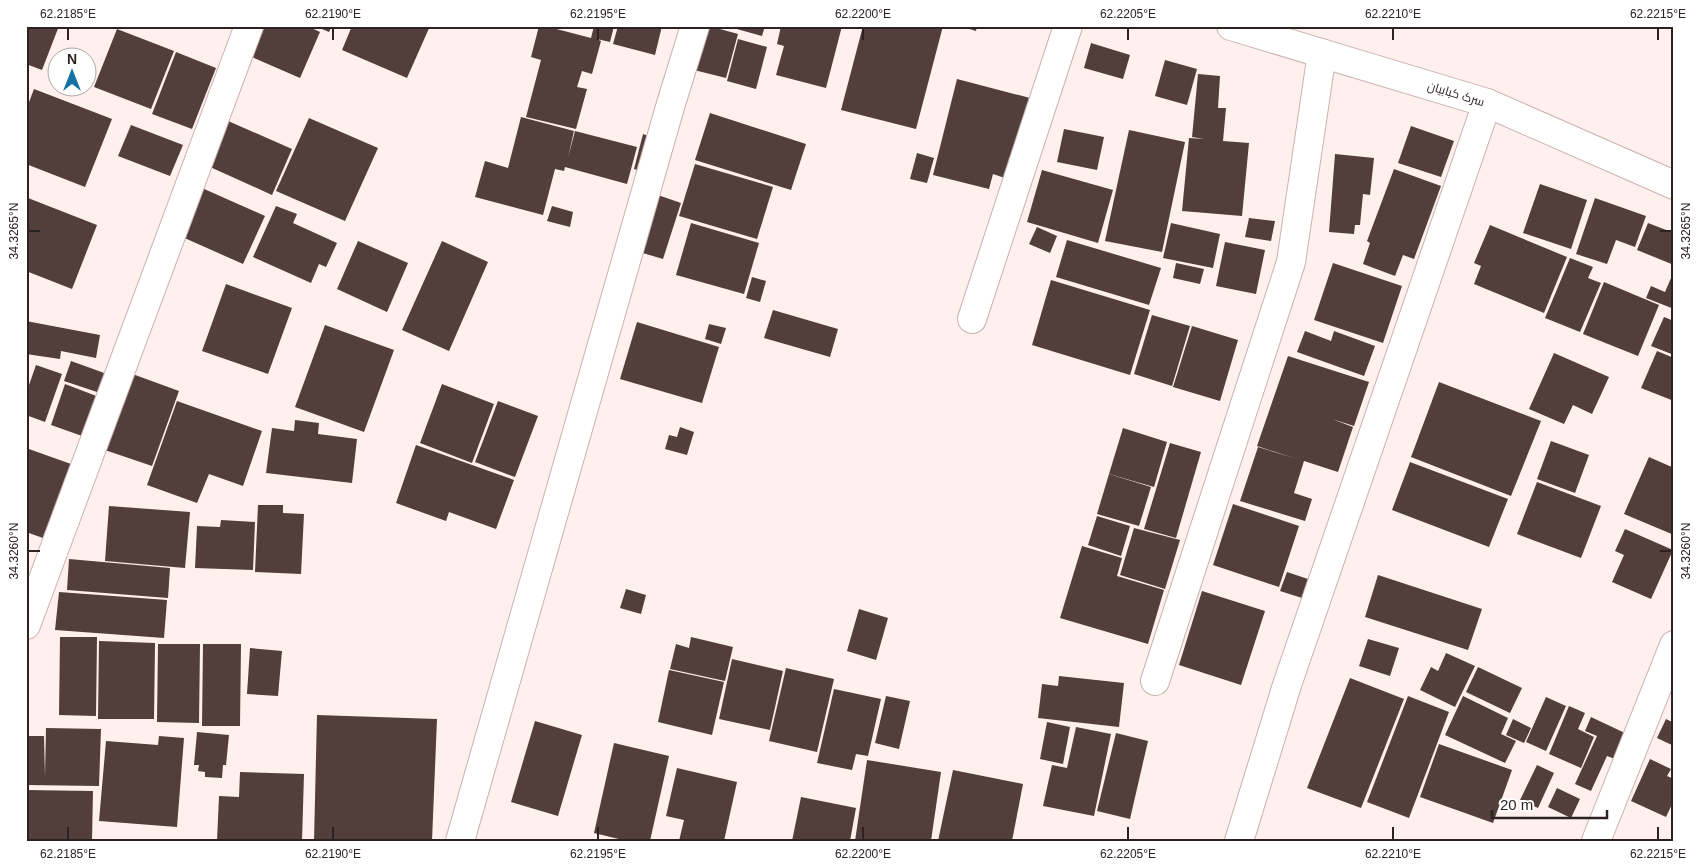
<svg xmlns="http://www.w3.org/2000/svg" width="1700" height="867" viewBox="0 0 1700 867" font-family="Helvetica,Cairo,sans-serif">
<style>
.building{fill:#523e3b}
.lines{fill:none;stroke-linecap:round;stroke-linejoin:round}
.street-casing{stroke:#cab2af;stroke-width:30}
.secondary-casing{stroke:#cab2af;stroke-width:30}
.street{stroke:#fff;stroke-width:28}
.secondary{stroke:#fff;stroke-width:28}
.ticks{fill:none;stroke:#2b2221;stroke-width:2}
.labels{text-anchor:middle;stroke-width:5;stroke-linejoin:round;paint-order:stroke}
.street-label{font-size:12px;fill:#2b2221;stroke:#fff}
.neatline{fill:none;stroke:#2b2221;stroke-width:2}
.ticks-label{font-size:12px;text-anchor:middle;fill:#2b2221}
</style>
<rect width="100%" height="100%" fill="#fff0ed"/>
<g class="building">
<polygon points="26,26 59,26 42,70 26,64"/>
<polygon points="265,26 307,26 320,32 300,78 252,57"/>
<polygon points="315,26 332,26 329,32"/>
<polygon points="352,26 430,26 407,78 342,50"/>
<polygon points="539,26 545,26 591,38 594,26 614,26 610,42 597,39 601,41 592,74 582,71 577,87 587,89 576,129 526,117 541,60 531,57"/>
<polygon points="618,26 662,26 655,55 613,44"/>
<polygon points="697,26 709,26 738,34 726,78 686,68"/>
<polygon points="726,26 765,26 762,36"/>
<polygon points="781,26 842,26 826,88 776,75 784,46 777,44"/>
<polygon points="863,26 943,26 916,129 841,110"/>
<polygon points="960,26 977,26 976,31"/>
<polygon points="117,29 174,51 151,109 94,87"/>
<polygon points="738,39 767,47 756,89 727,81"/>
<polygon points="1091,43 1130,55 1123,79 1084,68"/>
<polygon points="176,52 216,68 192,129 152,114"/>
<polygon points="1165,60 1197,69 1187,105 1155,96"/>
<polygon points="1198,74 1220,76 1218,108 1226,108 1223,141 1249,143 1242,216 1182,211 1189,138 1204,139 1192,137"/>
<polygon points="957,79 1030,98 1008,179 993,174 989,189 933,175"/>
<polygon points="34,89 112,119 85,187 26,164 26,110"/>
<polygon points="710,113 806,144 791,190 695,160"/>
<polygon points="219,117 292,149 272,195 199,162"/>
<polygon points="521,117 574,131 568,158 575,131 637,147 627,184 565,167 564,171 555,169 543,215 475,197 485,161 508,168"/>
<polygon points="309,118 378,148 345,221 276,191"/>
<polygon points="131,125 183,145 170,176 118,156"/>
<polygon points="1411,126 1454,141 1441,177 1398,163"/>
<polygon points="1064,129 1104,137 1097,170 1057,162"/>
<polygon points="1129,130 1185,142 1162,252 1105,241"/>
<polygon points="643,134 652,137 643,172 634,169"/>
<polygon points="917,153 934,158 927,183 910,179"/>
<polygon points="1335,154 1374,158 1370,195 1363,194 1360,225 1355,225 1354,234 1329,232"/>
<polygon points="695,164 773,187 757,239 679,216"/>
<polygon points="1394,169 1441,186 1414,259 1403,255 1395,276 1363,264 1370,243 1367,241"/>
<polygon points="1042,170 1113,190 1098,243 1027,222"/>
<polygon points="1540,184 1587,200 1571,249 1523,233"/>
<polygon points="202,188 265,216 243,264 180,236"/>
<polygon points="655,194 681,203 663,259 636,251"/>
<polygon points="28,198 97,225 72,289 26,271 26,202"/>
<polygon points="1595,198 1646,216 1635,247 1616,240 1607,264 1576,254"/>
<polygon points="276,206 297,214 293,223 337,243 326,267 319,264 311,283 253,257"/>
<polygon points="552,206 573,212 570,227 547,221"/>
<polygon points="1249,218 1275,221 1271,241 1245,237"/>
<polygon points="691,223 759,243 744,294 676,275"/>
<polygon points="1171,223 1220,234 1213,268 1163,258"/>
<polygon points="1648,223 1674,233 1674,265 1637,250"/>
<polygon points="1490,225 1567,257 1544,313 1474,284 1481,266 1474,263"/>
<polygon points="1037,227 1057,236 1050,253 1029,244"/>
<polygon points="1067,240 1161,268 1149,305 1056,277"/>
<polygon points="358,241 408,263 387,312 337,289"/>
<polygon points="442,241 488,262 449,351 402,330"/>
<polygon points="1225,242 1265,250 1256,294 1216,286"/>
<polygon points="1570,258 1593,267 1588,278 1601,283 1580,332 1545,318"/>
<polygon points="1176,263 1204,269 1200,284 1173,278"/>
<polygon points="1333,263 1402,286 1383,343 1314,320"/>
<polygon points="1674,271 1674,309 1646,298 1651,286 1665,292"/>
<polygon points="752,277 766,281 760,302 746,298"/>
<polygon points="1051,280 1150,310 1130,375 1032,345"/>
<polygon points="1604,282 1659,305 1638,356 1583,334"/>
<polygon points="226,284 292,308 268,374 202,351"/>
<polygon points="773,310 838,329 830,357 764,338"/>
<polygon points="1152,315 1190,326 1172,386 1134,374"/>
<polygon points="1664,317 1674,321 1674,355 1651,346"/>
<polygon points="26,321 100,335 96,358 61,351 60,359 26,354"/>
<polygon points="637,322 719,347 702,403 620,379"/>
<polygon points="709,324 726,328 721,344 705,339"/>
<polygon points="325,325 394,350 364,432 295,407"/>
<polygon points="1192,326 1238,340 1220,401 1173,387"/>
<polygon points="1305,331 1331,341 1334,331 1375,346 1364,376 1297,352"/>
<polygon points="1657,351 1674,358 1674,401 1641,388"/>
<polygon points="1554,353 1609,377 1592,414 1573,405 1564,424 1529,409"/>
<polygon points="1288,356 1369,382 1354,426 1332,419 1353,427 1338,472 1304,461 1294,493 1312,499 1305,521 1240,501 1258,447 1297,459 1257,446"/>
<polygon points="71,361 107,374 100,393 64,381"/>
<polygon points="36,365 62,374 45,422 26,415 26,384 29,385"/>
<polygon points="127,372 179,391 152,466 99,448"/>
<polygon points="1439,382 1541,421 1511,496 1411,457"/>
<polygon points="65,384 99,397 85,437 51,425"/>
<polygon points="442,384 494,404 472,463 420,443"/>
<polygon points="177,401 262,431 243,486 209,474 197,503 147,485"/>
<polygon points="498,401 538,416 515,477 475,462"/>
<polygon points="295,420 319,423 318,434 357,439 352,483 266,473 272,428 294,431"/>
<polygon points="680,427 694,432 687,455 665,449 669,435 677,437"/>
<polygon points="1123,428 1167,442 1154,487 1109,474"/>
<polygon points="1551,441 1589,455 1575,493 1537,479"/>
<polygon points="1170,443 1201,452 1176,538 1144,529"/>
<polygon points="416,445 514,480 496,529 449,512 446,521 396,503"/>
<polygon points="26,448 71,464 43,538 26,532"/>
<polygon points="1649,457 1674,468 1674,535 1624,514"/>
<polygon points="1410,462 1508,499 1489,547 1392,510"/>
<polygon points="1109,474 1151,487 1139,526 1097,514"/>
<polygon points="1537,482 1601,506 1581,558 1517,534"/>
<polygon points="1233,504 1299,526 1279,587 1213,565"/>
<polygon points="258,505 283,505 283,513 304,514 301,574 255,572"/>
<polygon points="109,506 190,512 185,568 105,561"/>
<polygon points="1097,516 1130,526 1121,556 1088,545"/>
<polygon points="221,520 255,522 253,570 195,568 197,526 220,527"/>
<polygon points="1134,528 1180,540 1165,589 1120,575"/>
<polygon points="1625,529 1673,550 1651,599 1612,582 1624,555 1615,551"/>
<polygon points="1082,546 1122,558 1117,576 1164,590 1148,644 1060,618"/>
<polygon points="69,559 170,568 168,598 67,590"/>
<polygon points="1287,572 1308,579 1302,598 1280,591"/>
<polygon points="1378,575 1482,609 1468,650 1365,617"/>
<polygon points="626,589 646,595 641,614 620,608"/>
<polygon points="1202,591 1265,611 1241,685 1179,665"/>
<polygon points="59,592 167,600 164,638 55,630"/>
<polygon points="859,609 888,618 876,660 847,651"/>
<polygon points="60,637 97,637 96,716 59,715"/>
<polygon points="691,637 733,647 725,681 670,669 676,644 689,648"/>
<polygon points="1368,639 1399,648 1390,676 1359,666"/>
<polygon points="99,641 155,643 154,719 98,719"/>
<polygon points="158,644 200,644 199,723 157,722"/>
<polygon points="203,644 241,644 240,726 202,726"/>
<polygon points="250,648 282,651 278,696 247,694"/>
<polygon points="1446,653 1475,666 1455,707 1420,690 1431,667 1438,671"/>
<polygon points="732,659 783,671 770,730 719,719"/>
<polygon points="1478,667 1522,688 1510,713 1466,692"/>
<polygon points="786,668 834,679 817,752 769,741"/>
<polygon points="669,670 724,682 712,735 658,722"/>
<polygon points="1059,676 1124,683 1119,727 1038,718 1042,684 1058,686"/>
<polygon points="1350,678 1404,699 1361,808 1307,788"/>
<polygon points="834,689 881,699 868,756 856,754 852,770 817,763"/>
<polygon points="886,696 910,701 899,749 875,743"/>
<polygon points="1408,696 1449,712 1409,818 1367,802"/>
<polygon points="1463,696 1508,718 1501,734 1516,741 1505,763 1445,735"/>
<polygon points="1546,697 1566,706 1546,751 1526,742"/>
<polygon points="1569,706 1585,713 1578,729 1594,737 1581,768 1549,754"/>
<polygon points="317,715 437,719 432,841 314,841"/>
<polygon points="1591,717 1627,734 1615,759 1607,756 1591,791 1575,784 1597,736 1585,731"/>
<polygon points="1513,719 1531,728 1524,743 1506,735"/>
<polygon points="1666,719 1674,723 1674,746 1657,738"/>
<polygon points="535,721 582,735 558,816 511,802"/>
<polygon points="1047,722 1070,727 1063,764 1040,759"/>
<polygon points="1076,727 1111,734 1094,816 1043,806 1052,765 1067,768"/>
<polygon points="46,728 101,729 99,786 26,785 26,736 44,736 45,776"/>
<polygon points="197,732 229,735 226,765 223,765 222,778 205,777 205,772 198,771 199,765 194,765"/>
<polygon points="1116,733 1148,741 1130,819 1097,811"/>
<polygon points="159,736 184,738 177,827 99,821 106,741 158,745"/>
<polygon points="614,743 669,756 650,841 627,841 594,833"/>
<polygon points="1439,744 1512,770 1493,823 1420,797"/>
<polygon points="1650,759 1671,769 1667,776 1674,779 1674,800 1666,817 1631,801"/>
<polygon points="867,760 941,772 931,841 855,841"/>
<polygon points="1537,765 1554,773 1538,808 1520,800"/>
<polygon points="677,768 737,782 724,841 679,841 684,820 666,816"/>
<polygon points="953,770 1023,784 1012,841 938,841"/>
<polygon points="240,772 304,774 302,841 217,841 219,796 239,797"/>
<polygon points="1557,788 1580,799 1571,818 1548,807"/>
<polygon points="26,790 93,791 92,841 26,841"/>
<polygon points="801,797 856,808 850,841 792,841"/>
</g>
<g class="lines">
<g class="street-casing">
<g id="street">
<polyline points="972,319 1068,26"/>
<polyline points="26,625 249,26"/>
<polyline points="1155,681 1291,262 1322,53"/>
<polyline points="460,841 670,107 695,26"/>
<polyline points="1239,841 1287,685 1487,103"/>
<polyline points="1596,841 1674,645"/>
</g>
</g>
<g class="secondary-casing">
<polyline id="secondary" points="1231,26 1487,103 1674,185"/>
</g>
<use href="#street" class="street"/>
<use href="#secondary" class="secondary"/>
</g>
<path class="ticks" d="M68,28v12M333,28v12M598,28v12M863,28v12M1128,28v12M1393,28v12M1658,28v12M28,231h12M1660,231h12M28,551h12M1660,551h12M68,827v13M333,827v13M598,827v13M863,827v13M1128,827v13M1393,827v13M1658,827v13"/>
<g class="labels">
<g class="street-label">
<text transform="translate(1456 94) rotate(17)" y="4">سرک کبابیان</text>
</g>
</g>
<rect width="1700" height="867" fill="none" stroke="#ffffff" stroke-width="55"/>
<g transform="translate(72 72)"><circle r="24" fill="#ffffff" stroke="#aaa7a6"/>
<path d="M0-4L9 19L0 12L-9 19Z" fill="#1673a2"/>
<text y="-8" font-size="14" font-weight="bold" text-anchor="middle" fill="#2b2221">N</text>
</g>
<path d="M1492 810v8h115v-8" fill="none" stroke="#2b2221" stroke-width="2.5"/>
<text x="1500" y="810" font-size="15" fill="#2b2221" stroke="#ffffff" stroke-width="4" paint-order="stroke">20 m</text>
<rect x="28" y="28" width="1644" height="812" class="neatline"/>
<g class="ticks-label">
<text x="68" y="18">62.2185°E</text>
<text x="333" y="18">62.2190°E</text>
<text x="598" y="18">62.2195°E</text>
<text x="863" y="18">62.2200°E</text>
<text x="1128" y="18">62.2205°E</text>
<text x="1393" y="18">62.2210°E</text>
<text x="1658" y="18">62.2215°E</text>
<text transform="translate(14 231) rotate(-90)" y="4">34.3265°N</text>
<text transform="translate(1686 231) rotate(-90)" y="4">34.3265°N</text>
<text transform="translate(14 551) rotate(-90)" y="4">34.3260°N</text>
<text transform="translate(1686 551) rotate(-90)" y="4">34.3260°N</text>
<text x="68" y="858">62.2185°E</text>
<text x="333" y="858">62.2190°E</text>
<text x="598" y="858">62.2195°E</text>
<text x="863" y="858">62.2200°E</text>
<text x="1128" y="858">62.2205°E</text>
<text x="1393" y="858">62.2210°E</text>
<text x="1658" y="858">62.2215°E</text>
</g>
</svg>
